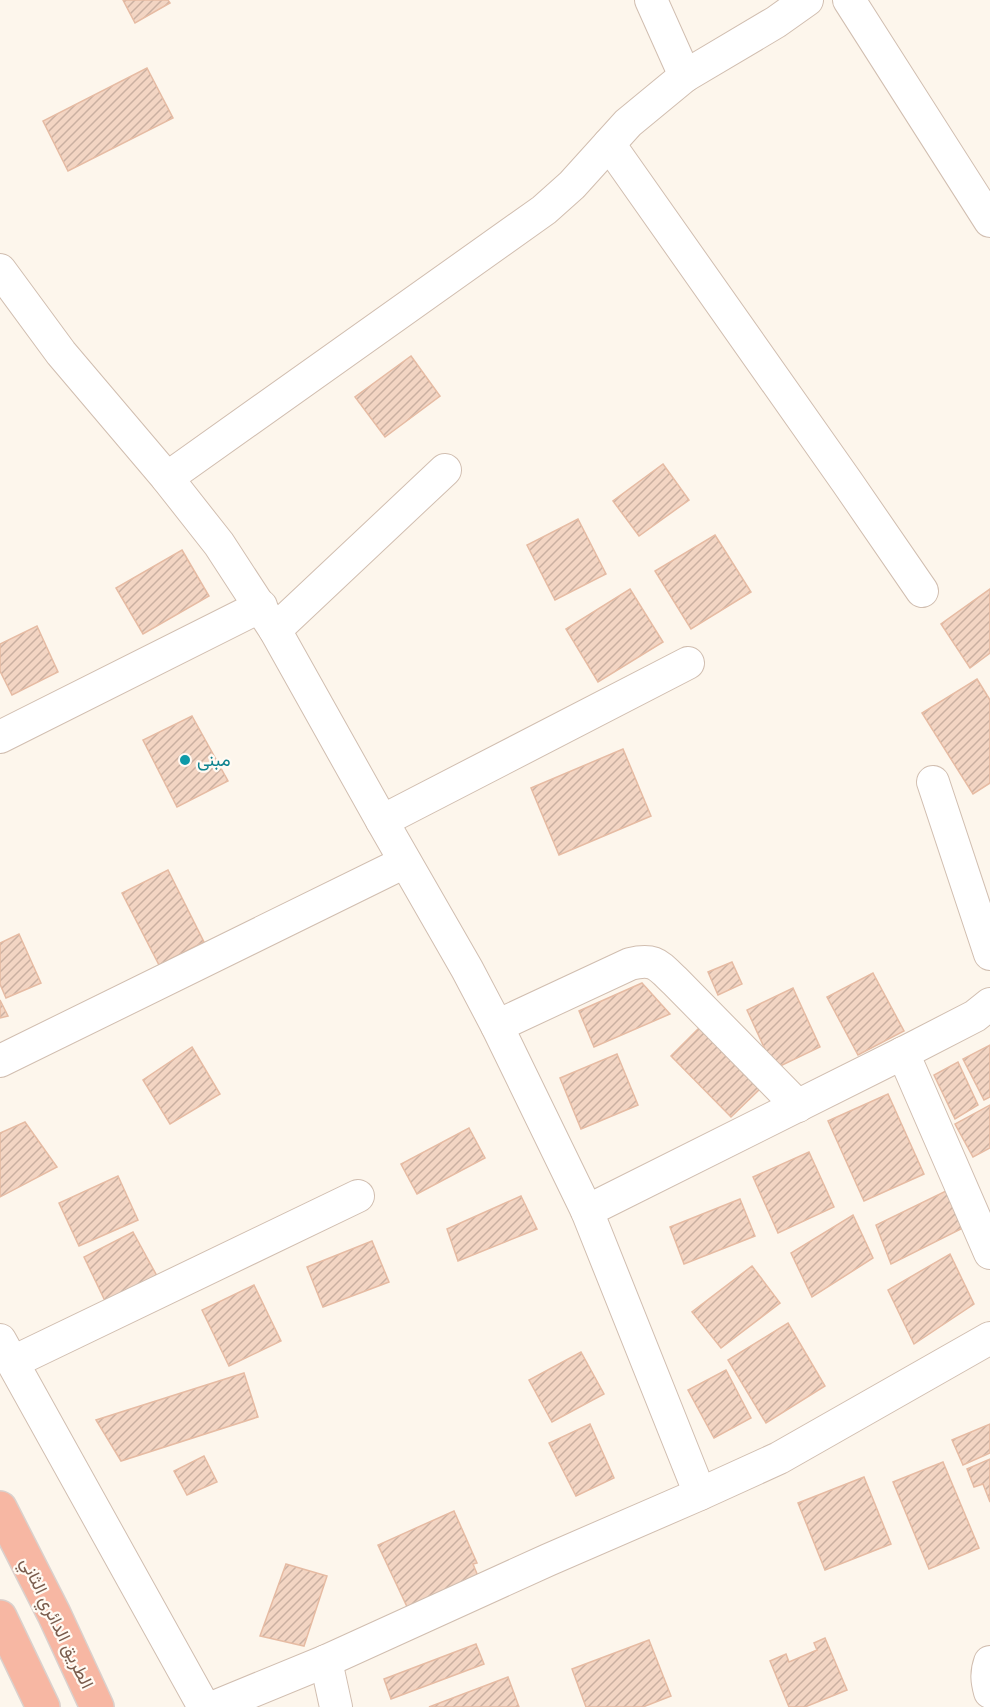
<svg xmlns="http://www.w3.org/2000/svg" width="990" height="1707" font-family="'Space Grotesk',Vazirmatn,sans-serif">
	<defs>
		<pattern id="building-hatch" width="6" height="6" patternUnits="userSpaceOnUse" patternTransform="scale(1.5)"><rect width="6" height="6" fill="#f3d5c3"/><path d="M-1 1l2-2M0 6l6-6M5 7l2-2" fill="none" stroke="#cab0a1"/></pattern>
	</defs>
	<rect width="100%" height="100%" fill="#fdf6ec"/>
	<g fill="url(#building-hatch)" stroke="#e6bba3" stroke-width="1.5">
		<polygon points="123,0 168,0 170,3 135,23"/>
		<polygon points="147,68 173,118 68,171 43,121"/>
		<polygon points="411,356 440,396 385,437 355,397"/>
		<polygon points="663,464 689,500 639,536 613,501"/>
		<polygon points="578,519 606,574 555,600 527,545"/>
		<polygon points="715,535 751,592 691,629 655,571"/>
		<polygon points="182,550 209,596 143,634 116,588"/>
		<polygon points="630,589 663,642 598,682 566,629"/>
		<polygon points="990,589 990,653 970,668 941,624"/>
		<polygon points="37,626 58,672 12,695 0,671 0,644"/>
		<polygon points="977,679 990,700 990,783 973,794 922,713"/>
		<polygon points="192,716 228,781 177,807 143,740"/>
		<polygon points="623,749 651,816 559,855 531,788"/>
		<polygon points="168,870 204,942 159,965 122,893"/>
		<polygon points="19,934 41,983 6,998 0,984 0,943"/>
		<polygon points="732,962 742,984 718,995 708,972"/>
		<polygon points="873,973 904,1031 858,1055 827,997"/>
		<polygon points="642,983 670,1014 594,1047 579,1011"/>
		<polygon points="793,988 820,1047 774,1069 747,1010"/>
		<polygon points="0,1000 8,1016 0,1018"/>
		<polygon points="701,1026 761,1088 731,1117 671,1056"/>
		<polygon points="990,1045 990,1097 984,1100 963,1059"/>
		<polygon points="192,1047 220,1094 170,1124 143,1080"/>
		<polygon points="617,1054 638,1105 581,1129 560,1078"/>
		<polygon points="958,1062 978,1105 955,1119 934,1075"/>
		<polygon points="888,1094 924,1174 864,1201 828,1121"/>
		<polygon points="990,1105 990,1148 973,1157 955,1124"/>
		<polygon points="25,1122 57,1167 0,1197 0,1133"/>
		<polygon points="469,1128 485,1158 417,1194 401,1164"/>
		<polygon points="809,1152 834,1207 778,1233 753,1177"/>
		<polygon points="118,1176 138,1220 79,1246 59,1203"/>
		<polygon points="950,1189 965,1227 891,1264 876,1225"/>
		<polygon points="521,1196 537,1229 458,1261 447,1229"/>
		<polygon points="740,1199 755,1236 684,1264 670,1227"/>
		<polygon points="853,1215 873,1258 812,1297 791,1253"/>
		<polygon points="133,1232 157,1276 106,1303 84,1257"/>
		<polygon points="372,1241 389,1282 323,1307 307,1267"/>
		<polygon points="950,1254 974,1304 914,1344 888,1290"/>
		<polygon points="752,1266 780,1303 721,1348 692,1312"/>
		<polygon points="254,1285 281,1341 229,1366 202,1310"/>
		<polygon points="788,1323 825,1386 766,1423 728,1360"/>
		<polygon points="581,1352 604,1394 552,1422 529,1380"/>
		<polygon points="726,1370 751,1418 714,1438 688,1390"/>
		<polygon points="244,1373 258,1417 121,1461 96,1420"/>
		<polygon points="590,1424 614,1478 576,1496 549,1443"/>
		<polygon points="990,1424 990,1453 963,1465 952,1440"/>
		<polygon points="204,1456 217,1482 187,1495 174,1471"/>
		<polygon points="990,1459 990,1502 983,1484 974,1487 967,1469"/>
		<polygon points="943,1462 979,1548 929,1569 893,1482"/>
		<polygon points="864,1477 891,1544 825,1570 798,1503"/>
		<polygon points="454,1511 477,1563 473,1564 480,1581 410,1613 378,1545"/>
		<polygon points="286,1564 327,1576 304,1646 260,1636"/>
		<polygon points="825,1638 847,1690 805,1707 789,1707 770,1661 786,1654 789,1662 817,1650 814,1643"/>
		<polygon points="649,1640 671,1696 643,1707 586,1707 572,1669"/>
		<polygon points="476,1644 484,1664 391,1699 384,1679"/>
		<polygon points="508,1677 519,1707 429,1707"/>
	</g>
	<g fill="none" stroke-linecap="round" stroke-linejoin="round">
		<defs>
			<g id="street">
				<polyline points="651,0 685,76"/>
				<polyline points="849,0 990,221"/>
				<polyline points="609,144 847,482 922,591"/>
				<polyline points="0,270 61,353 167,478 219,544 275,630 382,821 467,969 497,1026 587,1211 700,1494"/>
				<polyline points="167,478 544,210 572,185 628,123 685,76 776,22 807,0"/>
				<polyline points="275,630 445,470"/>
				<polyline points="0,737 261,606"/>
				<polyline points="933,782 990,954"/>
				<polyline points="382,821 688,663"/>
				<path d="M497,1026L630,964C655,958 658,965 675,981L798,1106"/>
				<polyline points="903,1053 990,1253"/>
				<polyline points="0,1061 405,862"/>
				<polyline points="587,1211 911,1049 975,1016 990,1004"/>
				<polyline points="0,1340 204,1707"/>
				<polyline points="13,1362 358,1196"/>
				<polyline points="326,1661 336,1707"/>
				<path d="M990,1662C986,1673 987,1681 990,1692"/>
				<polyline points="214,1707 326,1661 548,1560 700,1494 779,1458 990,1338"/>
			</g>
			<g id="highway">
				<polyline points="0,1508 54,1614 97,1707"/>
				<polyline points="0,1617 43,1707"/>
			</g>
		</defs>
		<use href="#street" stroke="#d1beb0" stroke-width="34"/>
		<use href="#highway" stroke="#dad1cd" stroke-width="36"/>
		<use href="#street" stroke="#fff" stroke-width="32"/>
		<use href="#highway" stroke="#f7b7a3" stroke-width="33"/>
	</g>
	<circle fill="#0f9aa8" stroke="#fffaf3" stroke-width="2" cx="185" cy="760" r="6"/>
	<g text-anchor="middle" stroke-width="4.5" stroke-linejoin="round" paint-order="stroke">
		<g font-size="18" fill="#0d838f" stroke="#fffaf3" text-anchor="start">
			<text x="197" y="766">مبنى</text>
		</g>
		<g font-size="18" fill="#7a5c4d" stroke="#fffaf3">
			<text transform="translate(57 1623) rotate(64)" y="6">الطريق الدائري الثاني</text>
		</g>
	</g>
</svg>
